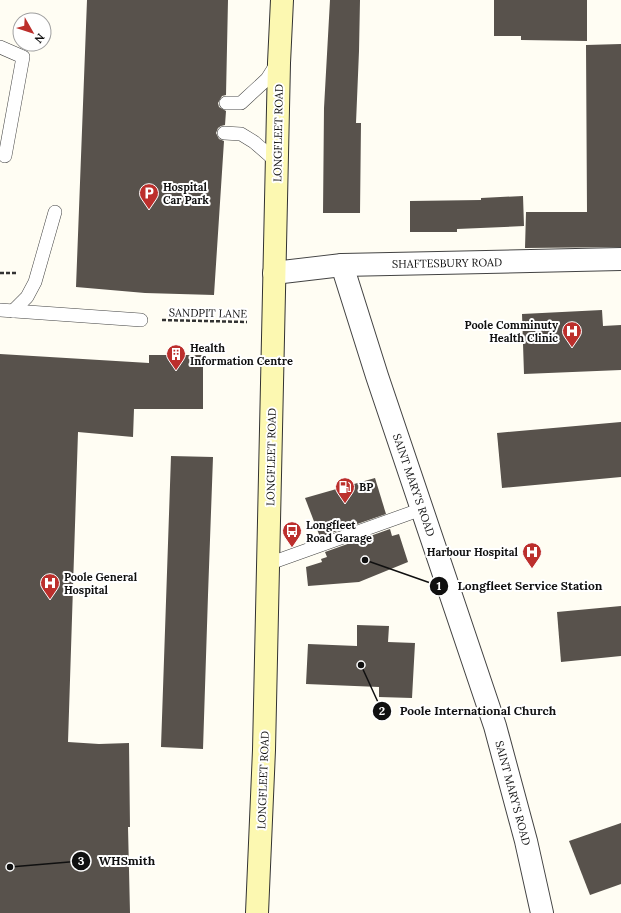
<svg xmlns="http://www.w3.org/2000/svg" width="621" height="913" font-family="Lora,serif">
	<rect width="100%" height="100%" fill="#fffdf3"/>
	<g fill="#58524c">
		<polygon points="87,0 228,0 226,95 222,96 218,103 219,107 226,111 225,125 221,126 218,128 216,133 219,139 224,141 214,295 145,293 76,287"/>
		<polygon points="330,0 360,0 359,51 356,123 361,123 360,213 323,213 324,108"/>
		<polygon points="494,0 587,0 587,41 521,40 521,36 494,36"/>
		<polygon points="621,44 621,247 525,248 526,212 587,212 586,45"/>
		<polygon points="523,196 524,226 457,229 457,232 410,232 410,201 481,200 481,198"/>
		<polygon points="602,310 603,326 621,325 621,370 524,374 522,314"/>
		<polygon points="0,354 149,363 149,355 203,355 203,409 134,409 133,437 78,432 68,742 99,744 129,743 130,827 128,827 130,913 0,913"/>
		<polygon points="621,422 621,477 502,488 497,433"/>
		<polygon points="171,456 213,457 208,595 203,749 161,747"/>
		<polygon points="375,478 386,514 320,537 305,498"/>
		<polygon points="390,529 392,536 399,534 408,562 359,582 308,586 306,567 322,562 321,559 327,557 325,552"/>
		<polygon points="621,606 621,656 561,662 557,612"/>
		<polygon points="357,625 389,626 388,642 415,643 412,698 379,697 379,687 306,684 308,644 357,646"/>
		<polygon points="621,823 621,884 590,895 569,841"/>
	</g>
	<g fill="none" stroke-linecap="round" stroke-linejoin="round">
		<defs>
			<g id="service">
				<polyline points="0,47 23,57 5,156"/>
				<polyline points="226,103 241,103 267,79 274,68 279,63"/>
				<polyline points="224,133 241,134 254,142 277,162"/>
				<polyline points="0,310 141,320"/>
				<polyline points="13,311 27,297 35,282 55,212"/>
				<polyline points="268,564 422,509"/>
			</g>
			<g id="minor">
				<polyline points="342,265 377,376 495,726 526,841 542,913"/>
				<polyline points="274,273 342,265 621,259"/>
			</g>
			<polyline id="secondary" points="257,913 264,750 279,63 282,0"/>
		</defs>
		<use href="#service" stroke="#434343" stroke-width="14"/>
		<use href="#minor" stroke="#434343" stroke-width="24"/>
		<use href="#secondary" stroke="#323232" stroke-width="24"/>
		<g stroke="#323232" stroke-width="2.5" stroke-dasharray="4 2" stroke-linecap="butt">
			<polyline points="0,273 16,273"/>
			<polyline points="162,320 247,322"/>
		</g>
		<use href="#service" stroke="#fff" stroke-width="13"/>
		<use href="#minor" stroke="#fff" stroke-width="22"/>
		<use href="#secondary" stroke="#fcf8b1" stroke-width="22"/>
	</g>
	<defs>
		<symbol id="parking-pin" viewBox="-11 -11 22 30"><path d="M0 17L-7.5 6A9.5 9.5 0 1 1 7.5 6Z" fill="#bc2f2c" stroke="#fff"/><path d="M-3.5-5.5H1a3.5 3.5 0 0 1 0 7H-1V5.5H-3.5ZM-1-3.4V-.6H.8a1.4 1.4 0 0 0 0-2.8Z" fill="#fff"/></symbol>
		<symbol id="hospital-pin" viewBox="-11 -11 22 30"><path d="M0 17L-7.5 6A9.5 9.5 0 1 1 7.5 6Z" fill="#bc2f2c" stroke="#fff"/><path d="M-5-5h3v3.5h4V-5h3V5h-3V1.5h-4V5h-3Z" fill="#fff"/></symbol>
		<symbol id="building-pin" viewBox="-11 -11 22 30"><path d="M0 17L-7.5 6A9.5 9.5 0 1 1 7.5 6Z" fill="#bc2f2c" stroke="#fff"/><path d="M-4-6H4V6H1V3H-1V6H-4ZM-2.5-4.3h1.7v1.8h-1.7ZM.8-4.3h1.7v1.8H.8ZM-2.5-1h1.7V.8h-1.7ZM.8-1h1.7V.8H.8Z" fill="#fff"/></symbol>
		<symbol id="fuel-pin" viewBox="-11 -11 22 30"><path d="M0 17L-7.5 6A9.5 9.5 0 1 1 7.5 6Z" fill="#bc2f2c" stroke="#fff"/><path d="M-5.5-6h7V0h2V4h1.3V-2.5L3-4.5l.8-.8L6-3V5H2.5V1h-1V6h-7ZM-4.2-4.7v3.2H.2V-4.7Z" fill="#fff"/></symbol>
		<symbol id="bus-pin" viewBox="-11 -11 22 30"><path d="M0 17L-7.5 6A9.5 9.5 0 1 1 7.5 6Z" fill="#bc2f2c" stroke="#fff"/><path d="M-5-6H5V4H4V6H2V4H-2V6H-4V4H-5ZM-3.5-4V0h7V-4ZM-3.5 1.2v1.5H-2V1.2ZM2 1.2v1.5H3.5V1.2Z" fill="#fff"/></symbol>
	</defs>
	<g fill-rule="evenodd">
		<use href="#parking-pin" x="138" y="182" width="22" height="30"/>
		<use href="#hospital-pin" x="561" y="320" width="22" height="30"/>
		<use href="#building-pin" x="165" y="343" width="22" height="30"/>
		<use href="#fuel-pin" x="334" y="476" width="22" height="30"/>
		<use href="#bus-pin" x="281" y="520" width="22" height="30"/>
		<use href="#hospital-pin" x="521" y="541" width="22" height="30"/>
		<use href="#hospital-pin" x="39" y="572" width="22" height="30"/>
	</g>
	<g text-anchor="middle" stroke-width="4" stroke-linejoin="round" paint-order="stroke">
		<g font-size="11" fill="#101010" stroke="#fff">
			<text transform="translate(278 133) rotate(-89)" y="4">LONGFLEET ROAD</text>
			<text transform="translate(447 263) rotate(-1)" y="4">SHAFTESBURY ROAD</text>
			<text transform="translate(208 313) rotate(1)" y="4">SANDPIT LANE</text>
			<text transform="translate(271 457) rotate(-89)" y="4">LONGFLEET ROAD</text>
			<text transform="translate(414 485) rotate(71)" y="4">SAINT MARY'S ROAD</text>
			<text transform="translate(263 780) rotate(-88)" y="4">LONGFLEET ROAD</text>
			<text transform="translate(513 793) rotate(75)" y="4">SAINT MARY'S ROAD</text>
		</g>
		<g font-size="11" font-weight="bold" fill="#101010" stroke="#fff" text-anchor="start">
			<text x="163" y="191">Hospital<tspan x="163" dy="13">Car Park</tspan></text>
			<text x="558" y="329" text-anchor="end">Poole Comminuty<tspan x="558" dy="13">Health Clinic</tspan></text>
			<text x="190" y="352">Health<tspan x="190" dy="13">Information Centre</tspan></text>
			<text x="359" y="491">BP</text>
			<text x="306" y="529">Longfleet<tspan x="306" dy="13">Road Garage</tspan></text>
			<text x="518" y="556" text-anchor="end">Harbour Hospital</text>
			<text x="64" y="581">Poole General<tspan x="64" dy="13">Hospital</tspan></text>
		</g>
	</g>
	<path fill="none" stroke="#101010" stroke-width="1.5" d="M365 560L439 586M361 665L382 711M10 867L81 861"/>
	<g fill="#101010" stroke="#fff" stroke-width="1.5">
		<circle cx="365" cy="560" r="4"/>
		<circle cx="361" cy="665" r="4"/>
		<circle cx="10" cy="867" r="4"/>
		<circle cx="439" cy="586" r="10"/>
		<circle cx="382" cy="711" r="10"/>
		<circle cx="81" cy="861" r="10"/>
	</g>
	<g font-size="12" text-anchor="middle" font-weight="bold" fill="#fff">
		<text x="439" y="590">1</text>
		<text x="382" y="715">2</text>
		<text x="81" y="865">3</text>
	</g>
	<g font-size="12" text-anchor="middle" font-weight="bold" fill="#101010" stroke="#fff" stroke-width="4" stroke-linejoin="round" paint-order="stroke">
		<text x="530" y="590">Longfleet Service Station</text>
		<text x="478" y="715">Poole International Church</text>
		<text x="127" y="865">WHSmith</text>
	</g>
	<g transform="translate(32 32) rotate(129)"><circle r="19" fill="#ffffff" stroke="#9f9f9f"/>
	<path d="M0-3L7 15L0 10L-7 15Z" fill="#bc2f2c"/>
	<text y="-6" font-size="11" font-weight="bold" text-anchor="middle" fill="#101010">N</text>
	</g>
</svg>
